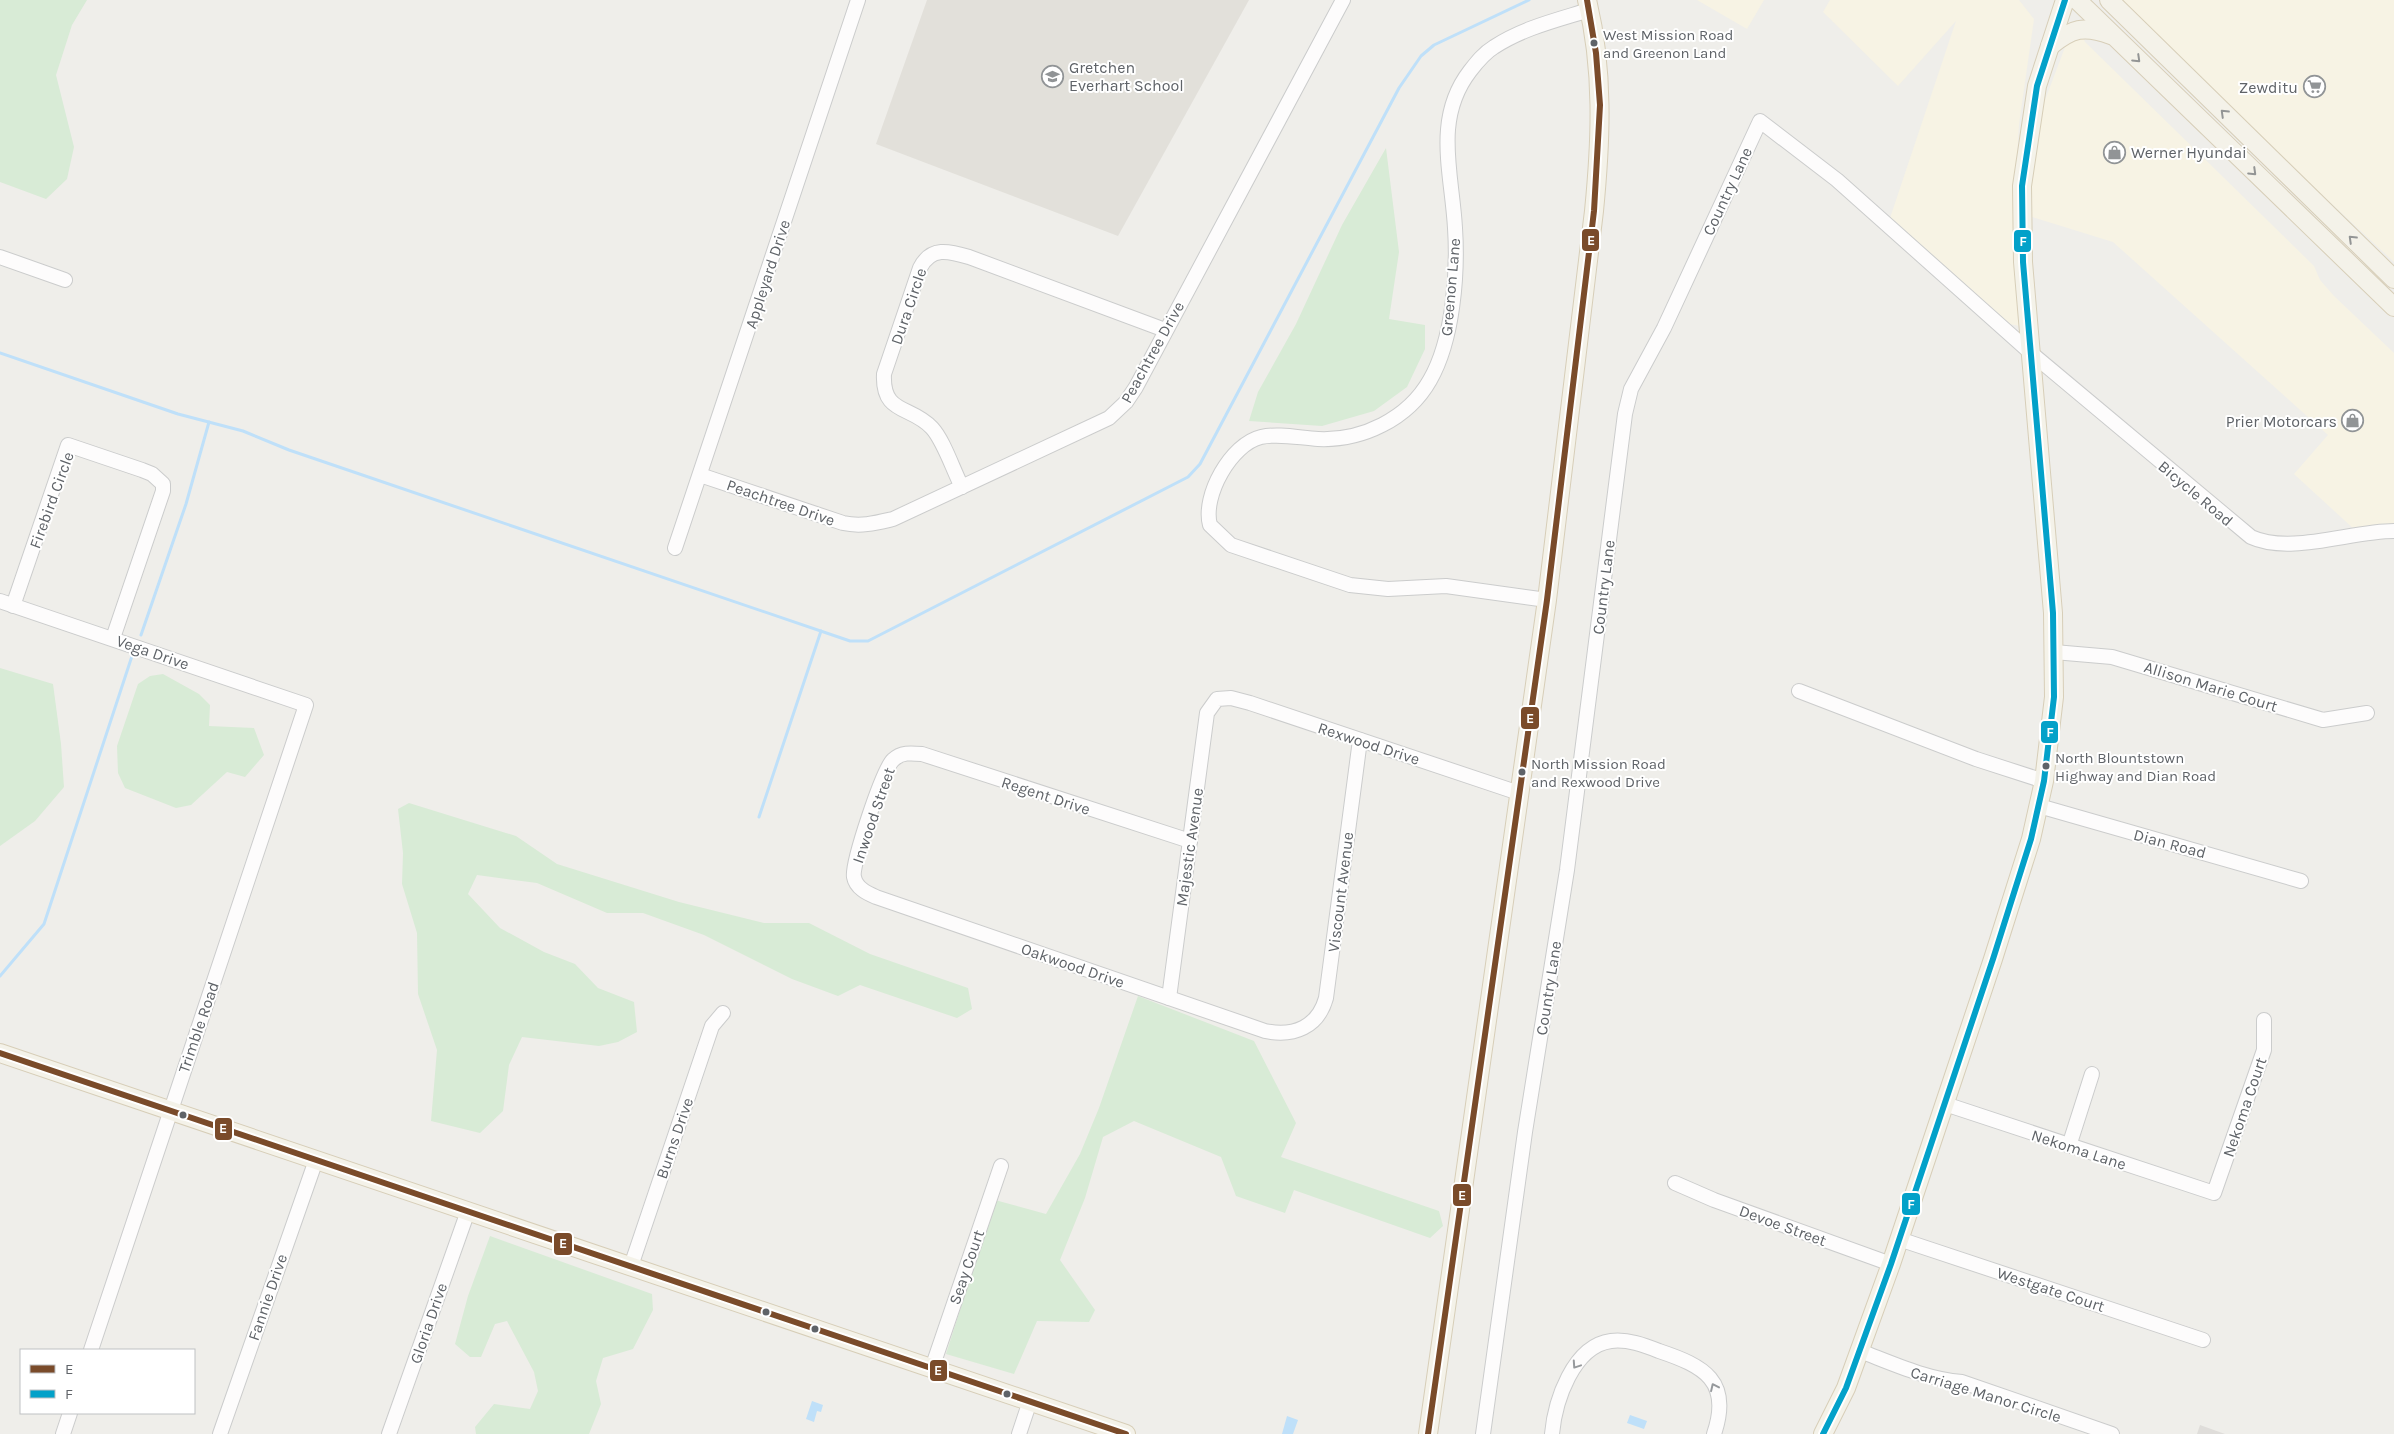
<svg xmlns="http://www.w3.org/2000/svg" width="2394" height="1434" font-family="Karla,sans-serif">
	<rect width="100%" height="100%" fill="#efeeea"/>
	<g fill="#f7f3e4">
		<polygon points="1697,0 1764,0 1747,29"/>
		<polygon points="1830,0 2019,0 2034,19 2019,124 2015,191 2020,326 2004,323 1890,218 1956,21 1898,86 1823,12"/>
		<polygon points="2121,0 2394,0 2394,262 2196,77"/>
		<polygon points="2082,35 2085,42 2314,266 2320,280 2334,296 2394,353 2394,525 2355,530 2294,474 2328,435 2113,242 2029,216 2030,176 2042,108 2067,42"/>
	</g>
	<polygon fill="#dfddda" points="2200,1425 2225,1434 2197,1434"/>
	<polygon fill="#e2e0da" points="927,0 1249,0 1118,236 876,144"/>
	<g fill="#d8ebd6">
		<polygon points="0,0 87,0 72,25 56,75 74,147 67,179 46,199 0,182"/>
		<polygon points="1386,148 1399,252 1389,319 1425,325 1425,349 1407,387 1374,411 1322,426 1249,421 1258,392 1296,324 1342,225"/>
		<polygon points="0,668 53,684 61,744 64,787 35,821 0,846"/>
		<polygon points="163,674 199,694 210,705 209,726 254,728 264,755 245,777 227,772 191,805 176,808 125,788 118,773 117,746 138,684 150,676"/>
		<polygon points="409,803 516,836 557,864 679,902 764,923 809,923 870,954 968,988 972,1009 957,1018 860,985 838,996 792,979 704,935 643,913 607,913 537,883 477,875 468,894 500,928 544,952 575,964 598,988 634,1002 637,1032 618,1042 599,1046 522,1037 509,1065 503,1111 480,1133 431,1121 437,1050 418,994 417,933 402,884 403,853 398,809"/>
		<polygon points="1138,996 1254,1041 1296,1123 1281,1157 1439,1211 1443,1226 1430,1238 1294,1190 1285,1213 1236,1196 1221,1157 1134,1121 1103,1137 1085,1198 1060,1260 1095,1310 1089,1322 1037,1321 1014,1374 946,1354 995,1200 1046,1214 1080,1154 1099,1108"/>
		<polygon points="490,1236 652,1294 653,1310 633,1349 603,1358 596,1381 601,1404 589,1434 476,1434 475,1427 494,1404 530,1409 538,1391 534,1372 507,1321 495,1324 481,1357 470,1357 455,1344 468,1296"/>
	</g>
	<g fill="#bfe0f9">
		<polygon points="812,1401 823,1405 821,1412 817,1411 814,1422 806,1419"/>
		<polygon points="1630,1415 1647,1421 1644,1429 1627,1423"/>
		<polygon points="1287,1416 1298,1420 1293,1434 1282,1434"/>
	</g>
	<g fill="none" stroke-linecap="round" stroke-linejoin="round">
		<g stroke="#bfe0f9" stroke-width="3">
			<polyline points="0,353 178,414 243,431 289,450 850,641 868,641 1188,477 1200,464 1399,88 1421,56 1434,45 1529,0"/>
			<polyline points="141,635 186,504 209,422"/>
			<polyline points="759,817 821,631"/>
			<polyline points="0,976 44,924 132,656"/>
		</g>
		<defs>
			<g id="minor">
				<polyline points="0,257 65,280"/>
				<path d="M700,475L843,523C861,527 876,523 893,519L1109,418L1126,402L1136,387L1343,0"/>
				<path d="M962,487C953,470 944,441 932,428C911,405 882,415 884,374L920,268C931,246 949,251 969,257L1165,330"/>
				<polyline points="675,548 858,0"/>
				<path d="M1547,600L1446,586L1388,589L1350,585L1231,545L1210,525C1202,496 1231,444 1261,437C1279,433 1300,438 1318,439C1362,441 1408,419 1430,380C1453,340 1458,274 1455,228C1452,173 1433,119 1470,71C1477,62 1484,53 1494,47C1523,28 1557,20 1589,10"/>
				<polyline points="0,601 306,705 91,1350"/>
				<polyline points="13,606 68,445 142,470 152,474 163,484 163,491 113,638"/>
				<polyline points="2054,652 2112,657 2323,720 2367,713"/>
				<polyline points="1799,691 1976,759 2044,781"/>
				<polyline points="2039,806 2301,881"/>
				<path d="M1190,841L922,754C911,753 901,752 893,760C883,769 851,865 854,877C856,888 867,893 876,897L1265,1031C1294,1037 1318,1027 1326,998L1360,740"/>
				<polyline points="1169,998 1207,713 1217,699 1231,698 1250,703 1519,793"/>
				<polyline points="1945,1104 2214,1193 2264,1050 2264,1020"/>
				<polyline points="2069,1146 2092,1074"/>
				<polyline points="1675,1183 1714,1200 1891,1264"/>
				<polyline points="1899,1239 2203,1340"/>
				<polyline points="631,1266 712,1026 723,1013"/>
				<path d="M1860,1351C1894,1364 1926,1379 1962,1382L2112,1434"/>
				<polyline points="932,1368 1001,1166"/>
				<polyline points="63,1434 70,1413"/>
				<polyline points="220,1434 316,1160"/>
				<polyline points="389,1434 468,1211"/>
				<polyline points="1019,1434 1030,1401"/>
				<path d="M1483,1434L1525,1132L1567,870L1625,414L1631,389L1664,328L1760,121L1837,180L2031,353L2251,537C2290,555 2351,531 2394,531"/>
				<path d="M1552,1434C1555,1401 1573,1346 1611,1341C1628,1339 1644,1345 1659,1351C1704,1366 1732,1381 1714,1434"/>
			</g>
			<g id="major">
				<polyline points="2077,0 2394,307"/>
				<polyline points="2109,0 2394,279"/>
				<path d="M2050,46C2072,28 2084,25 2111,35"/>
				<polyline points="0,1053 1126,1434"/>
				<path d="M1428,1434L1547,600L1594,211C1601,140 1604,70 1587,0"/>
				<polyline points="1823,1434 1846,1388 1891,1264 1993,959 2031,839 2044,781 2054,697 2053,613 2023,262 2022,186 2037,86 2065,0"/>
			</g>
		</defs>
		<use href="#minor" stroke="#cbcccc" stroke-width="16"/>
		<use href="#major" stroke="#d7ceb8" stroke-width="20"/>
		<use href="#minor" stroke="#fdfcfc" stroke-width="14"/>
		<use href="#major" stroke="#f4f2e9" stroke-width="18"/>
		<defs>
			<g id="bus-1">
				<polyline points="0,1053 1126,1434"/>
				<polyline points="1428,1434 1547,600 1594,211 1600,105 1596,53 1587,0"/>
			</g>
			<polyline id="bus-2" points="1823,1434 1846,1388 1891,1264 1993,959 2031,839 2044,781 2054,697 2053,613 2023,262 2022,186 2037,86 2065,0"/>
		</defs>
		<use href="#bus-1" stroke="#fff" stroke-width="10"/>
		<use href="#bus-2" stroke="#fff" stroke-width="10"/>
		<use href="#bus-1" stroke="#7a4b2a" stroke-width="6"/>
		<use href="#bus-2" stroke="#03a1c9" stroke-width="6"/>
	</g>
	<defs><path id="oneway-chevron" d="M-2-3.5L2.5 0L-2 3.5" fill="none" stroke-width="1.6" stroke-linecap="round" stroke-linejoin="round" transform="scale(1.25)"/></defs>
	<g stroke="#939595">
		<use href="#oneway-chevron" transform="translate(2137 59) rotate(44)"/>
		<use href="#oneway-chevron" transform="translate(2224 113) rotate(-136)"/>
		<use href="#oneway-chevron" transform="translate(2253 172) rotate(44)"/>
		<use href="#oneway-chevron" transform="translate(2352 239) rotate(-136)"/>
	</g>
	<g stroke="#96999c">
		<use href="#oneway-chevron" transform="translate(1576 1365) rotate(124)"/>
		<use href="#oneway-chevron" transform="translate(1714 1387) rotate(-115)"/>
	</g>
	<defs>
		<symbol id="school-ring" viewBox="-11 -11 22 22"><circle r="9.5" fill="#fff" stroke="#919496" stroke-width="1.5"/><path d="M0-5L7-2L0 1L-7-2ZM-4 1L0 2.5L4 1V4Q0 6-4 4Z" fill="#919496"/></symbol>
		<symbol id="supermarket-ring" viewBox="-11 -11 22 22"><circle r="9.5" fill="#fff" stroke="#919496" stroke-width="1.5"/><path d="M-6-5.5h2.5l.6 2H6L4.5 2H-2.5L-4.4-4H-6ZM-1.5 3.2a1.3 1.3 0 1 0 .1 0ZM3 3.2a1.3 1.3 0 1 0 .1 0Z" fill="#919496"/></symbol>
		<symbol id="shop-ring" viewBox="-11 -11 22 22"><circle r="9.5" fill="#fff" stroke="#919496" stroke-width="1.5"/><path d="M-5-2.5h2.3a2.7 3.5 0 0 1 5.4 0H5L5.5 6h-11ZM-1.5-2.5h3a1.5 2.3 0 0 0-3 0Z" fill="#919496"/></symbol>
	</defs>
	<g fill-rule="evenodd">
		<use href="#school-ring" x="1040" y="64" width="25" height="25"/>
		<use href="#supermarket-ring" x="2302" y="74" width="25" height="25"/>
		<use href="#shop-ring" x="2102" y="140" width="25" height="25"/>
		<use href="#shop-ring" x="2340" y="408" width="25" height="25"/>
	</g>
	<g fill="#5f6368" stroke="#fff" stroke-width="2">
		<circle cx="1594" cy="43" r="4.5"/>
		<circle cx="2046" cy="766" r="4.5"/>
		<circle cx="1522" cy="772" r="4.5"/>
		<circle cx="183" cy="1115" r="4.5"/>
		<circle cx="766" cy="1312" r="4.5"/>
		<circle cx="815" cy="1329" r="4.5"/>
		<circle cx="1007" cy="1394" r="4.5"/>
	</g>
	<g text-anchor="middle" stroke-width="4" stroke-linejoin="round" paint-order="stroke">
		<g font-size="15" fill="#5f6368" stroke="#fff" text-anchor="start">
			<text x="1603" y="40">West Mission Road<tspan x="1603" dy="18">and Greenon Land</tspan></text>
			<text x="2055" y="763">North Blountstown<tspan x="2055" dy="18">Highway and Dian Road</tspan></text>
			<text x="1531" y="769">North Mission Road<tspan x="1531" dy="18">and Rexwood Drive</tspan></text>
		</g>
		<g font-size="16" fill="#5f6368" stroke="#fff" text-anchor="start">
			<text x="1069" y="73">Gretchen<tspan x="1069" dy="18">Everhart School</tspan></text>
			<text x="2298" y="93" text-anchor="end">Zewditu</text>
			<text x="2131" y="158">Werner Hyundai</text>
			<text x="2337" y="427" text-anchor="end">Prier Motorcars</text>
		</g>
		<g font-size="16" fill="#5f6368" stroke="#fff">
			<text transform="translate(1727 191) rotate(-65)" y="6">Country Lane</text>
			<text transform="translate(767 274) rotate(-72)" y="6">Appleyard Drive</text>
			<text transform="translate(1450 287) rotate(-85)" y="6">Greenon Lane</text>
			<text transform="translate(908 306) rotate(-71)" y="6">Dura Circle</text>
			<text transform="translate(1152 352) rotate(-61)" y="6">Peachtree Drive</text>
			<text transform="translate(2196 493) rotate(40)" y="6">Bicycle Road</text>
			<text transform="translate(51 500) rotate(-70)" y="6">Firebird Circle</text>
			<text transform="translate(781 502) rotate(19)" y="6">Peachtree Drive</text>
			<text transform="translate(1603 587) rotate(-83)" y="6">Country Lane</text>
			<text transform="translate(153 652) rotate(19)" y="6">Vega Drive</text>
			<text transform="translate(2211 686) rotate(17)" y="6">Allison Marie Court</text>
			<text transform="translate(1369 743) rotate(18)" y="6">Rexwood Drive</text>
			<text transform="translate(1046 795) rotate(18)" y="6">Regent Drive</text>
			<text transform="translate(873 815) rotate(-71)" y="6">Inwood Street</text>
			<text transform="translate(2170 843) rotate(15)" y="6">Dian Road</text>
			<text transform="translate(1189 847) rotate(-82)" y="6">Majestic Avenue</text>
			<text transform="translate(1340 892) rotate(-83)" y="6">Viscount Avenue</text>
			<text transform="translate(1073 965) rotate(19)" y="6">Oakwood Drive</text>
			<text transform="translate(1548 988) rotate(-81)" y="6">Country Lane</text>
			<text transform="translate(198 1027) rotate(-71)" y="6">Trimble Road</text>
			<text transform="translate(2244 1107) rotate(-71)" y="6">Nekoma Court</text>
			<text transform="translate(674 1138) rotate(-71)" y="6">Burns Drive</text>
			<text transform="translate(2079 1149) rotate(18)" y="6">Nekoma Lane</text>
			<text transform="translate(1783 1225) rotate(20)" y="6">Devoe Street</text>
			<text transform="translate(966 1267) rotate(-71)" y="6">Seay Court</text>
			<text transform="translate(2051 1289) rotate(18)" y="6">Westgate Court</text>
			<text transform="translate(267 1297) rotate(-71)" y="6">Fannie Drive</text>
			<text transform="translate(428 1323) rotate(-71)" y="6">Gloria Drive</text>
			<text transform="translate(1986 1394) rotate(17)" y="6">Carriage Manor Circle</text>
		</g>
	</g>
	<g stroke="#fff" stroke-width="2">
		<rect x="1581" y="228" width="19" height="24" rx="5" fill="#7a4b2a"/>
		<rect x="2013" y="229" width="19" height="24" rx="5" fill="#03a1c9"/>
		<rect x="1520" y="706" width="20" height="24" rx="5" fill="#7a4b2a"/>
		<rect x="2040" y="720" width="19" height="24" rx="5" fill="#03a1c9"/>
		<rect x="214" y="1117" width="19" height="24" rx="5" fill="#7a4b2a"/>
		<rect x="1452" y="1183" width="20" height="24" rx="5" fill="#7a4b2a"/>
		<rect x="1901" y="1192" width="20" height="24" rx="5" fill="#03a1c9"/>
		<rect x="553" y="1232" width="20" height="24" rx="5" fill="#7a4b2a"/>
		<rect x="929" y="1359" width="19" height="23" rx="5" fill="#7a4b2a"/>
	</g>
	<g font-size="14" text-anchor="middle" font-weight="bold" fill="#fff">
		<text x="1591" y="245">E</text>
		<text x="2023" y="246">F</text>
		<text x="1530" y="723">E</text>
		<text x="2050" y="737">F</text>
		<text x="223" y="1133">E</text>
		<text x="1462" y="1200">E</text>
		<text x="1911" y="1209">F</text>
		<text x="563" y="1248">E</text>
		<text x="938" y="1375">E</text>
	</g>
	<rect x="20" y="1349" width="175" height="65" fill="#ffffff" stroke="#bfc1c3"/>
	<rect x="30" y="1365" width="25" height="8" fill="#7a4b2a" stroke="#bfc1c3"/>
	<text x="65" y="1374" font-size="15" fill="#5f6368">E</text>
	<rect x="30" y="1390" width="25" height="8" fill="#03a1c9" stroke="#bfc1c3"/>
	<text x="65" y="1399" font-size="15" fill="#5f6368">F</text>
</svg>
